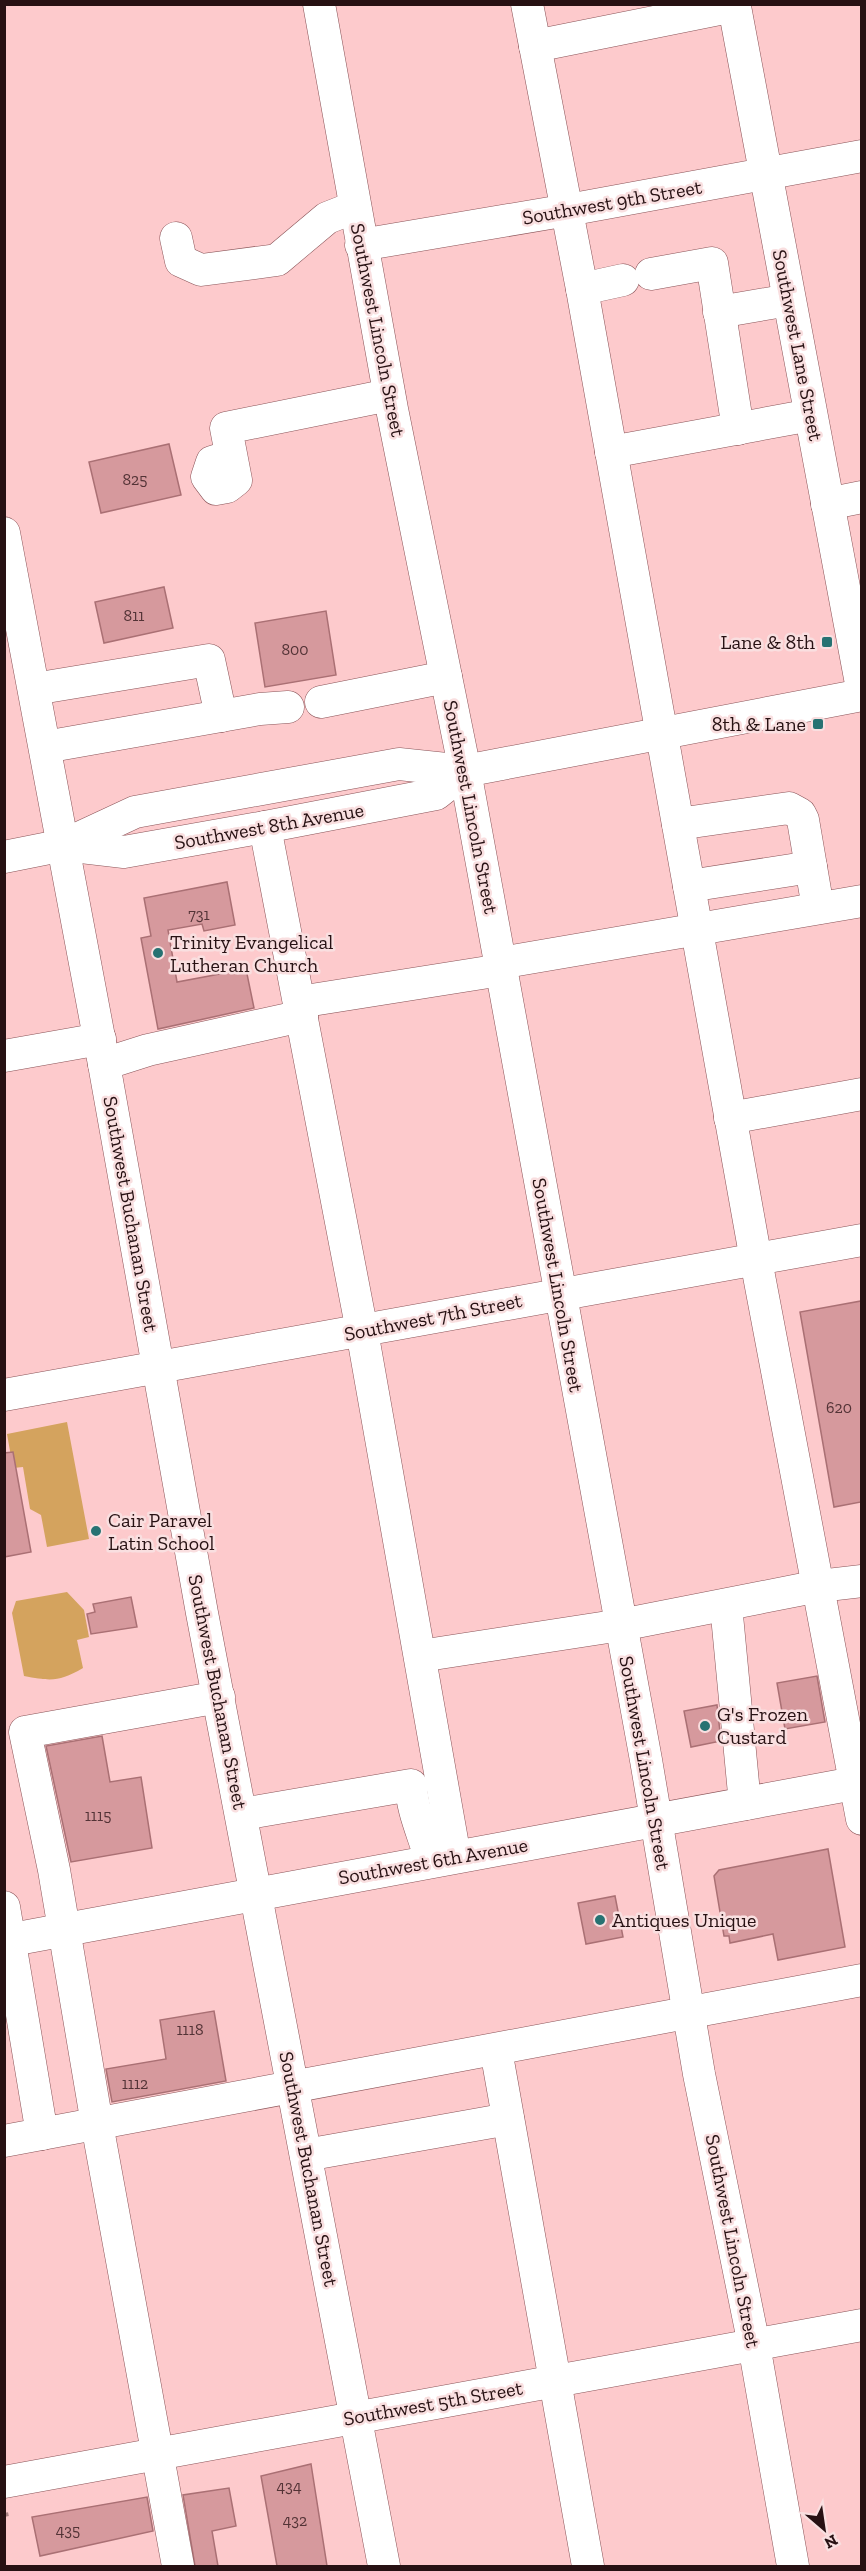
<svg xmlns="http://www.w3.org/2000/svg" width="866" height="2571" font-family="'Zilla Slab',serif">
	<rect width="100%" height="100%" fill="#fdcacc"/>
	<g fill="#d4a35e">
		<polygon points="67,1422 89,1539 47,1547 41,1515 30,1509 23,1467 13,1468 7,1434"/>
		<path d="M67,1592L84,1610L89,1637L77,1640L83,1668C59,1682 51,1681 24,1676L12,1613L16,1601Z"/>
	</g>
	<g fill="#d6999d" stroke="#aa7074" stroke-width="1.5">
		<polygon points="169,444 181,495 101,513 89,462"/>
		<polygon points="164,587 173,628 104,643 95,602"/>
		<polygon points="326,611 336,675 265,687 255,623"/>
		<polygon points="227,882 235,925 204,931 202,924 168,930 177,982 246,969 254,1008 158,1029 141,938 151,936 144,898"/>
		<polygon points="861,1301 861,1502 834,1507 800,1312"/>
		<polygon points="13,1452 31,1552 4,1557 4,1453"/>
		<polygon points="131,1597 137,1627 91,1634 87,1614 95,1612 93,1604"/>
		<polygon points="817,1676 825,1722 785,1729 777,1683"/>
		<polygon points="717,1705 721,1741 691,1747 684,1711"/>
		<polygon points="102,1736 110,1782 141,1777 152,1848 71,1862 46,1746"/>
		<polygon points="828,1849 845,1947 778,1960 773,1934 730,1943 729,1936 724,1936 714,1876 719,1870"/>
		<polygon points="615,1896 623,1937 586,1944 578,1903"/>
		<polygon points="214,2011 226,2081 112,2102 106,2069 166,2059 160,2020"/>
		<polygon points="311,2464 327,2566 277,2566 261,2476"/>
		<polygon points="229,2488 236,2526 212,2531 218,2566 195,2566 183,2495"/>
		<polygon points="147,2497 153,2531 40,2556 32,2517"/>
	</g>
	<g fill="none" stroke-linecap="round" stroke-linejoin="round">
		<defs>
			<g id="minor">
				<polyline points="319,4 392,409 465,771 646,1760 699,2074 754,2345 793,2566"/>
				<polyline points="527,4 582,289 756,1260 862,1819"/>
				<polyline points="535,46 734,6"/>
				<polyline points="176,238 181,261 201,270 277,260 327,218 355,207"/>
				<polyline points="361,245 568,210 862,156"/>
				<polyline points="651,274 712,263 738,429"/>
				<polyline points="582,289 623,280"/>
				<polyline points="719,312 789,300"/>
				<polyline points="611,452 811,415"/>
				<polyline points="231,456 212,462 207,477 216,489 227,487 236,480 226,428 389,395"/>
				<polyline points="827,504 862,497"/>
				<polyline points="4,533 104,1064 202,1613 384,2566"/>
				<polyline points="34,689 209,660 221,716"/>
				<polyline points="321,702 446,677"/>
				<polyline points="45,747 260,709 288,707"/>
				<polyline points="678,824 789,808 800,814 803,820 818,908"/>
				<polyline points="265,827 362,1331 455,1857"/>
				<polyline points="64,845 124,852 265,827 436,794 465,771"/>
				<polyline points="4,857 64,845 135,812 399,764 465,771 862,695"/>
				<polyline points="689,886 811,867"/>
				<polyline points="500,963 862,901"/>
				<polyline points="299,1002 501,970"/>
				<polyline points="4,1056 100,1039"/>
				<polyline points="104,1064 148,1050 302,1016"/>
				<polyline points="730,1118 862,1094"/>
				<polyline points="4,1395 862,1240"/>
				<polyline points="726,1605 745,1804"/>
				<polyline points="420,1656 621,1625 819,1586 862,1581"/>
				<path d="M242,1814L411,1785C412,1811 424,1835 431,1861"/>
				<polyline points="4,1907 42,2134"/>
				<polyline points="496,2050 588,2566"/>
				<polyline points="4,2141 862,1980"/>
				<polyline points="306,2155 508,2119"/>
				<polyline points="4,2482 862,2325"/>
				<polyline points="178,2566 97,2124 54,1870 25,1732 219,1697"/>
			</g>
			<g id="major">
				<polyline points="734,4 862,686"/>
				<polyline points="4,1941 862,1782"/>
			</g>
		</defs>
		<use href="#minor" stroke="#8a5458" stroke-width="33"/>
		<use href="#major" stroke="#8a5458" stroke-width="34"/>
		<polyline stroke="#ac8486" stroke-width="4" stroke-dasharray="4.5 4.5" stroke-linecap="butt" points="4,2515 9,2514"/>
		<use href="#minor" stroke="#fff" stroke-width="32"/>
		<use href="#major" stroke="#fff" stroke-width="33"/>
	</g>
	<g fill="#277272" stroke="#f9dfe0" stroke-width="2">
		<rect x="821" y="636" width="12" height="12" rx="3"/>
		<rect x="812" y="718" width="12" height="12" rx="3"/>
		<circle cx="158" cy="953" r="6"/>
		<circle cx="96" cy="1531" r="6"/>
		<circle cx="705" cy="1726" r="6"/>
		<circle cx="600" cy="1920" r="6"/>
	</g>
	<g text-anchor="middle" stroke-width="5" stroke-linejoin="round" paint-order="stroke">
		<g font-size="16" fill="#533336">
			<text x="135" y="485">825</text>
			<text x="134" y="621">811</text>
			<text x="295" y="655">800</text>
			<text x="199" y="920">731</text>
			<text x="839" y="1413">620</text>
			<text x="98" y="1821">1115</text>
			<text x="190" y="2035">1118</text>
			<text x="135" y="2089">1112</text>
			<text x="289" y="2492">434</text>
			<text x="295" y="2526">432</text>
			<text x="68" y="2536">435</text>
		</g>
		<g font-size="20" fill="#271113" stroke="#f9dfe0">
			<text transform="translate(612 202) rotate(-10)" y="7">Southwest 9th Street</text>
			<text transform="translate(378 330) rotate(79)" y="7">Southwest Lincoln Street</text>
			<text transform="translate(798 345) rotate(79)" y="7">Southwest Lane Street</text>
			<text transform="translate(471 807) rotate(79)" y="7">Southwest Lincoln Street</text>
			<text transform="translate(269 826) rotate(-10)" y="7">Southwest 8th Avenue</text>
			<text transform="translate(131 1214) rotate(80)" y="7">Southwest Buchanan Street</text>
			<text transform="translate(558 1285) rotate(80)" y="7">Southwest Lincoln Street</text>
			<text transform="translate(433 1317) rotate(-11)" y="7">Southwest 7th Street</text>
			<text transform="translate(218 1692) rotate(79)" y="7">Southwest Buchanan Street</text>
			<text transform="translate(645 1763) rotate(80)" y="7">Southwest Lincoln Street</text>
			<text transform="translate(433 1861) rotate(-10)" y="7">Southwest 6th Avenue</text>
			<text transform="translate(309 2169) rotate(79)" y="7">Southwest Buchanan Street</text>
			<text transform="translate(733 2241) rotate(79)" y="7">Southwest Lincoln Street</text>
			<text transform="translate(433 2403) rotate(-10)" y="7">Southwest 5th Street</text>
		</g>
		<g font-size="20" fill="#271113" stroke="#f9dfe0" text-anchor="start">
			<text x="815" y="649" text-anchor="end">Lane &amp; 8th</text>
			<text x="806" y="731" text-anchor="end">8th &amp; Lane</text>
			<text x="170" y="949">Trinity Evangelical<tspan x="170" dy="23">Lutheran Church</tspan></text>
			<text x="108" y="1527">Cair Paravel<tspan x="108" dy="23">Latin School</tspan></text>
			<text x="717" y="1721">G's Frozen<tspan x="717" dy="23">Custard</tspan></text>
			<text x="612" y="1927">Antiques Unique</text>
		</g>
	</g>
	<rect width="866" height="2571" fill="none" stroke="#271113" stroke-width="12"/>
	<g transform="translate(824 2529) rotate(151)" stroke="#f9dfe0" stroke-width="4.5" paint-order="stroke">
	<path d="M0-4.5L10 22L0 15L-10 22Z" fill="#271113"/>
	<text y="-9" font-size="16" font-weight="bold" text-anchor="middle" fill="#271113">N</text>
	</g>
</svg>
